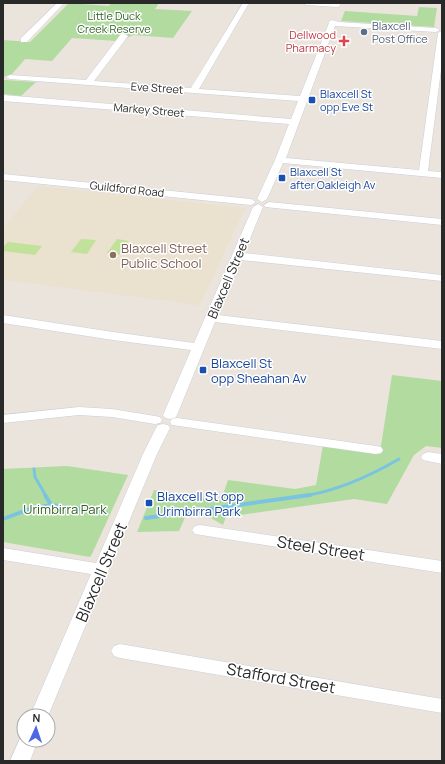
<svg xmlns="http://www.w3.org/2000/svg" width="445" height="764" font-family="Manrope,sans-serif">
	<rect width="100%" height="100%" fill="#eae4dd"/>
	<polygon fill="#eae1ce" points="38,186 245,208 200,305 3,280 3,229"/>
	<g fill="#b2db9f">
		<polygon points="69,3 109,6 111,3 159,3 155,9 192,11 173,38 134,35 117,41 72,38 52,61 25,59 12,74 3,77 3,40 30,42"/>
		<polygon points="419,7 437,8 434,27 341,21 345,11 417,16"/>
		<polygon points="3,80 5,80 36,82 21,96 3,94"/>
		<polygon points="392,375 442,381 442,448 426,446 414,455 387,504 354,499 226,517 223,525 207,516 187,513 179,531 137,532 154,490 221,500 228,480 295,489 316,485 323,445 380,452"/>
		<polygon points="67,466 128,475 92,554 90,557 3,542 3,469"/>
	</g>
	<g fill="#c2e19b">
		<polygon points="81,239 96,240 87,254 71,252"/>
		<polygon points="117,239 128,241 119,255 107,253"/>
		<polygon points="8,242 42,246 35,255 3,251 3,247"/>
	</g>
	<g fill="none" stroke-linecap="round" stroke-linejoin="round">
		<g stroke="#7ac4e1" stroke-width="3">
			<polyline points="34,469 35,477 46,496"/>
			<path d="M303,496C337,491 370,476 399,459"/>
		</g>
		<g stroke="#7ac4e1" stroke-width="4">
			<polyline points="45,495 51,505"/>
			<polyline points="146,518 310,495"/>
			<polyline points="3,519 27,510 51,505 106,513"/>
		</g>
		<defs>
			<g id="minor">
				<polygon points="57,3 64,3 27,42 21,42 21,38"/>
				<polygon points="243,3 249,3 199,89 300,96 329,23 328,22 332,20 339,22 436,28 440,30 436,32 335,26 286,158 419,170 438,33 442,31 442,62 428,171 442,172 442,178 283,163 267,199 262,202 257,199 275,160 289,124 3,101 3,95 291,119 298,101 10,79 6,77 10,75 86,80 121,34 124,34 128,36 94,81 191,88"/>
				<polygon points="303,3 338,3 341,5 338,7 306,5"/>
				<polygon points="3,174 251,199 256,202 251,205 3,180"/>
				<polygon points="269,202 442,219 442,225 265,207 264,205"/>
				<polygon points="258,204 263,207 244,253 442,275 442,281 241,260 218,315 442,341 442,349 215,322 177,415 175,418 170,419 165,418 163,415 191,350 113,340 3,323 3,315 113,332 194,343 253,207"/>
				<polygon points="79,407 112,409 155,416 160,417 162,420 160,423 155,424 112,417 79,415 3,423 3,415"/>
				<polygon points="177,418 376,446 381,447 383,450 381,453 376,454 172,425 170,422 172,419"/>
				<polygon points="163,424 168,425 170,428 157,454 48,716 30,716 91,574 3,560 3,548 96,563 143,454 156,428 158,425"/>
				<polygon points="428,452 442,454 442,464 423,460 421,457 423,454"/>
				<polygon points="200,525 442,561 442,573 195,534 192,530 195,526"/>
				<polygon points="120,644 442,699 442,713 120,658 114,656 111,651 114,646"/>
				<polygon points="22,734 24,734 24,740 38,740 30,761 10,761"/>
			</g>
		</defs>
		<use href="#minor" stroke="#cbced9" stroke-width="1"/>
		<use href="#minor" fill="#fff" fill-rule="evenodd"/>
	</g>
	<circle fill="#5c6f8a" stroke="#fff" stroke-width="1.5" cx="364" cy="32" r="4"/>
	<path fill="#e0444e" stroke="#fff" stroke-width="1.5" d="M342 35h4v4h4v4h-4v4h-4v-4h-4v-4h4z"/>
	<g fill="#1a4fb4" stroke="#fff" stroke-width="1.5">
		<rect x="308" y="96" width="8" height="8" rx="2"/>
		<rect x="278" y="174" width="8" height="8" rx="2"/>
		<rect x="199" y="366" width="8" height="8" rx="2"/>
		<rect x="145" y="499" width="8" height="8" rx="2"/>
	</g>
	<circle fill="#8d6e63" stroke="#fff" stroke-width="1.5" cx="113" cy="255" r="4"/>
	<g text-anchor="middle" stroke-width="3" stroke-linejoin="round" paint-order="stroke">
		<g font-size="11" fill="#2d5e21" stroke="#fff">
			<text x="114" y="20">Little Duck<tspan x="114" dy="13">Creek Reserve</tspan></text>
		</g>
		<g font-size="11" fill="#4e5e75" stroke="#fff" text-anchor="start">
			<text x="372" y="30">Blaxcell<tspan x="372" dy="13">Post Office</tspan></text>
		</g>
		<g font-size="11" fill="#be3a42" stroke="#fff" text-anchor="end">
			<text x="336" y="39">Dellwood<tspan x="336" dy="13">Pharmacy</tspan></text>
		</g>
		<g font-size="11" fill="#292929" stroke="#fff">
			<text transform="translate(157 88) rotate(4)" y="4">Eve Street</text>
			<text transform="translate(149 110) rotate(5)" y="4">Markey Street</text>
			<text transform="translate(127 189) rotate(6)" y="4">Guildford Road</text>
		</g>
		<g font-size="11" fill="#164399" stroke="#fff" text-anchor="start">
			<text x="320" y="98">Blaxcell St<tspan x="320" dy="13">opp Eve St</tspan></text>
			<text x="290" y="176">Blaxcell St<tspan x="290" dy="13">after Oakleigh Av</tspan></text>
		</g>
		<g font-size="13" fill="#785e54" stroke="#fff" text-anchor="start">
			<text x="121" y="253">Blaxcell Street<tspan x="121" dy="15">Public School</tspan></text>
		</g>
		<g font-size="13" fill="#292929" stroke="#fff">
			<text transform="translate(228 278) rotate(-67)" y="5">Blaxcell Street</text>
		</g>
		<g font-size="13" fill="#164399" stroke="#fff" text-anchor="start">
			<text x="211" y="368">Blaxcell St<tspan x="211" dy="15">opp Sheahan Av</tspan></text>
			<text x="157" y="501">Blaxcell St opp<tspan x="157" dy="15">Urimbirra Park</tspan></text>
		</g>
		<g font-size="13" fill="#2d5e21" stroke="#fff">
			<text x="65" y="514">Urimbirra Park</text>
		</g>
		<g font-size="16" fill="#292929" stroke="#fff">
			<text transform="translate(321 548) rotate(9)" y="6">Steel Street</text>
			<text transform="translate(101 572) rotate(-67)" y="6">Blaxcell Street</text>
			<text transform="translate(281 678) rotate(10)" y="6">Stafford Street</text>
		</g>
	</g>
	<rect width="445" height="764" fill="none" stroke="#292929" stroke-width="8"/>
	<g transform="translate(36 728) rotate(3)"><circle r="19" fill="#ffffff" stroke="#a9a9a9"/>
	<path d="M0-3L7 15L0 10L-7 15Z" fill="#4d67e6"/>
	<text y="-6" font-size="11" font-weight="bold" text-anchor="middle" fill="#292929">N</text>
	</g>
</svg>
